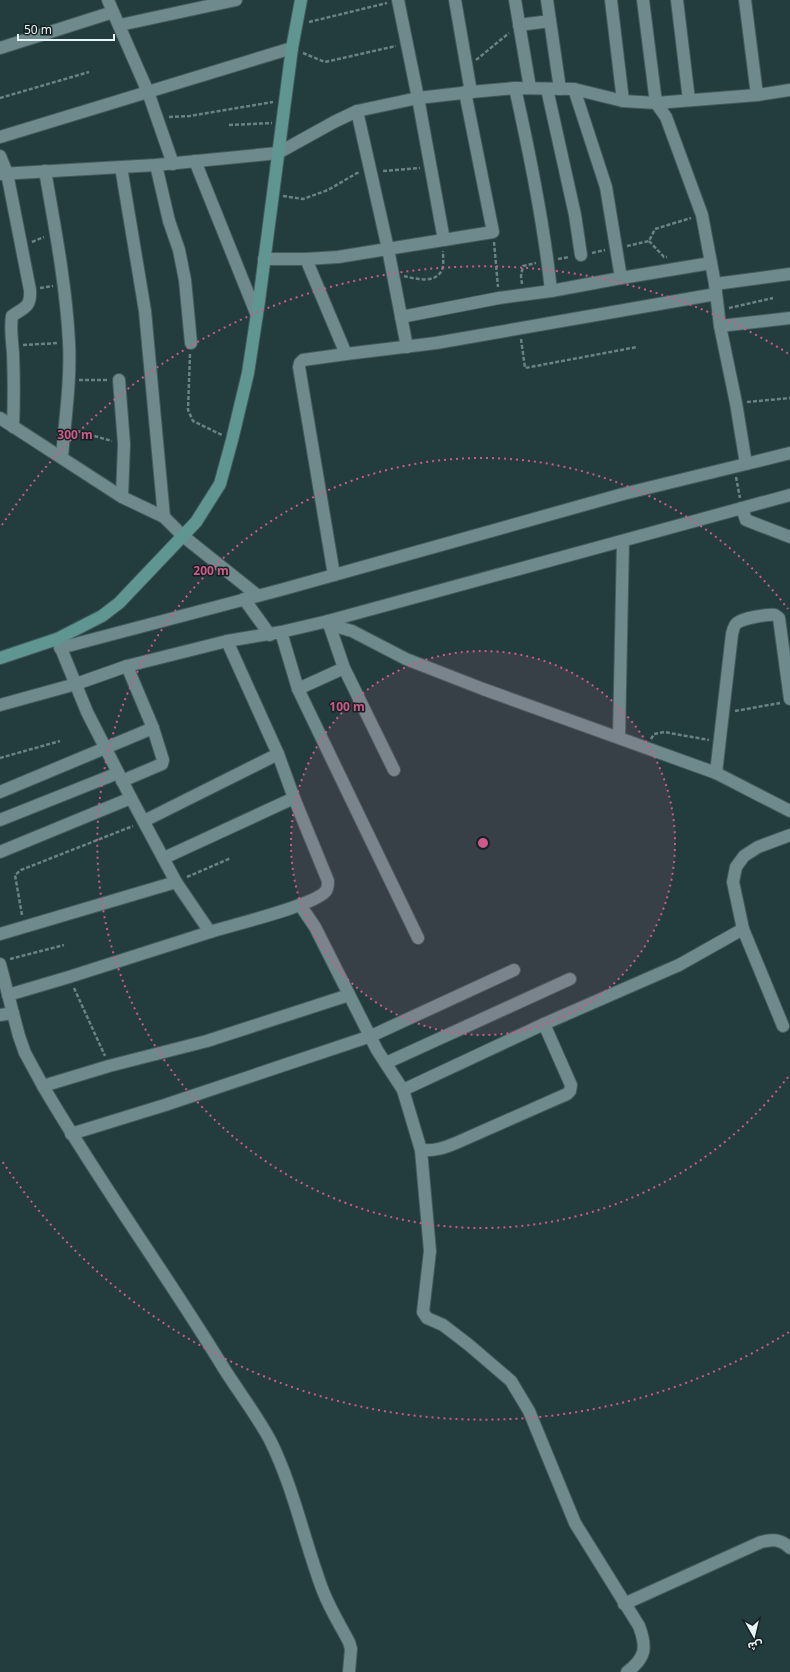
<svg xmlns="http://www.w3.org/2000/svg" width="790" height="1672" font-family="'Noto Sans','Noto Sans Arabic',sans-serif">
	<rect width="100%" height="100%" fill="#233c3e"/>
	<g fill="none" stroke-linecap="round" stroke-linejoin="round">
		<defs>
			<g id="street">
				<polyline points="108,0 113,12"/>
				<polyline points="398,0 418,98 444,240"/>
				<polyline points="455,0 471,92"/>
				<polyline points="515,0 530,88"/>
				<polyline points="547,0 560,89"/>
				<polyline points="611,0 623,101"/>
				<polyline points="677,0 689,100"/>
				<polyline points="745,0 757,95"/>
				<polyline points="120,25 236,0"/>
				<polyline points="519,25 550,21"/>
				<polyline points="0,48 113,12 148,92 173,164"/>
				<path d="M515,88C530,155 544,223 551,291"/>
				<polyline points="547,89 575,215 581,255"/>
				<polyline points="574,89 606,187 621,278"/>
				<polyline points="357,111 388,249 407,347"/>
				<polyline points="0,137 292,48"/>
				<path d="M0,156L7,173L30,290C31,307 25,307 12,316C10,329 12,340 13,353C14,378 14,402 13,427"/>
				<polyline points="195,161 256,313"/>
				<polyline points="156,165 169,221 179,250 185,280 191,343"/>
				<polyline points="121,167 145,311 164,517"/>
				<path d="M45,171C55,228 66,285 69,342C71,381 65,419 62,457"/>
				<polyline points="0,174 156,165 278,153 334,122 357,111 418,98 471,92 515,88 574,89 623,101 656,103 757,95 790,90"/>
				<polyline points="264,259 306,259 338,257 493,232 465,92"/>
				<polyline points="306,259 346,354 436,343 716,294"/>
				<polyline points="715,284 790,274"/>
				<polyline points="401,317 499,298 551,291 621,278 711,263"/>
				<polyline points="720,326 790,318"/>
				<polyline points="119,380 124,444 122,497"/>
				<polyline points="0,418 122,497 164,517 183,536 257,595"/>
				<polyline points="746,464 790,453"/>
				<polyline points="742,508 746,520 790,537"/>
				<polyline points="334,575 299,367 300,363 303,360 346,354"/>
				<polyline points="244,599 270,635"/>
				<polyline points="328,621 344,668 394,770"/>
				<path d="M330,627H338L352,631L406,659L483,689L716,773L732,634C733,630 734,625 737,623C743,618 768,614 775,615L779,618L790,699"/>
				<polyline points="281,632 328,621 790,495"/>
				<polyline points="60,648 284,589 623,494 746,464 736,403 720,326 715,284 702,215 666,117 656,103 643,0"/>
				<polyline points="298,689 418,938"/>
				<polyline points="0,705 76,684 127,666 227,641 281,632 298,689 344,668"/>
				<polyline points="619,737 623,541"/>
				<polyline points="716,773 790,811"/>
				<polyline points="122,781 162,764 163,760 153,728 127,666"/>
				<polyline points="0,792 153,728"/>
				<polyline points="0,820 118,773"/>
				<polyline points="144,821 278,754"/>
				<polyline points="0,852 131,798"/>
				<polyline points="164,858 294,798"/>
				<polyline points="300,905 315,927 377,1050 403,1090 544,1024 679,965 743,929 733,882 736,867 744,856 758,847 790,835"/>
				<polyline points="743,929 783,1026"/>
				<path d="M210,932C232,925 312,906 325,892C328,889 328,885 328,881L294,798L278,754L227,641"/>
				<polyline points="0,934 176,882"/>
				<polyline points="0,964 19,1036 25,1053 43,1086 109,1066 207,1041 349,995"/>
				<polyline points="8,995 69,977 210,932 176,882 131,798 87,712 58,641"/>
				<polyline points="0,1015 13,1013"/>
				<polyline points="386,1063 570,979"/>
				<path d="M43,1086C99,1182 165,1272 223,1367C238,1391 256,1414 270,1440C294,1488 304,1541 323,1591C330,1609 340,1625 349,1642L351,1649L349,1672"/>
				<path d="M403,1090L421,1150C435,1151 444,1148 456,1143L567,1094L570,1091L571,1085L544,1024"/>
				<polyline points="71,1134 165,1105 371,1036 514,970"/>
				<path d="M421,1150L430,1251L423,1312L427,1318L443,1325L469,1345L511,1381L529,1411L575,1523L639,1626C647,1647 646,1658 627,1672"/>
				<path d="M624,1604L761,1542C773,1539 781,1539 790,1548"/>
			</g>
			<polyline id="secondary" points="0,658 57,639 102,616 119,603 196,522 220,484 232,440 248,373 259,301 292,48 301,0"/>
		</defs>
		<use href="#street" stroke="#425a5b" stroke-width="14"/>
		<use href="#secondary" stroke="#425a5b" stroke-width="14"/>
		<g stroke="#6c8183" stroke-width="2.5" stroke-dasharray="4 2" stroke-linecap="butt">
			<polyline points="309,22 387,3"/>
			<polyline points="303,53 325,62 396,46"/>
			<polyline points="476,60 509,33"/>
			<polyline points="0,98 89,72"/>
			<polyline points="169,117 190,116 273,102"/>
			<polyline points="229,125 272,123"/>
			<polyline points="383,171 420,168"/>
			<polyline points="283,196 303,199 328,190 357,173 360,173"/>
			<polyline points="649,241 664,257 667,257"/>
			<polyline points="32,242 44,237"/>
			<polyline points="494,242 498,287"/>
			<polyline points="627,246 649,241 655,229 691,218"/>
			<polyline points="592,253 605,250"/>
			<polyline points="558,259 569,257"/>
			<path d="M404,276C416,279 435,284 442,270C444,265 443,256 443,251"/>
			<polyline points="522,284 521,276 523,266 536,263"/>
			<polyline points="40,288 53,286"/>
			<polyline points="729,308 773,298"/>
			<polyline points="521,339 525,368 637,347"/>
			<polyline points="23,345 58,343"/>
			<polyline points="190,354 188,410 193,421 222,435"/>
			<polyline points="79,380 108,380"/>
			<polyline points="747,402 790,398"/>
			<polyline points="77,431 112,441"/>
			<polyline points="736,477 740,498"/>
			<polyline points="735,711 780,703"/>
			<polyline points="651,739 654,734 664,732 709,740"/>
			<polyline points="0,758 60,741"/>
			<polyline points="187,877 231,858"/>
			<polyline points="22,915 15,875 21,870 133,826"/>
			<polyline points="10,959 64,945"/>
			<polyline points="74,988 105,1056"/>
		</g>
		<use href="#street" stroke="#6f8a8c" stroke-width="12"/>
		<use href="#secondary" stroke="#609692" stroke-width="12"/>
	</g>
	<circle cx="483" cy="843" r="192" fill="#cd5a8a" fill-opacity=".12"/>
	<g fill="none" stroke="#cd5a8a" stroke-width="2" stroke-dasharray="2 4">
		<circle cx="483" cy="843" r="192"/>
		<path d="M788 1077A385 385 0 1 1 788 609"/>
		<path d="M789 1332A577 577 0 0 1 2 1161M2 525A577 577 0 0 1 789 354"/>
	</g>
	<circle cx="483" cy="843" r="6" fill="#cd5a8a" stroke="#162122" stroke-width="2"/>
	<g font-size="12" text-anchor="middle" font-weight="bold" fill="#cd5a8a" stroke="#162122" stroke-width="3" stroke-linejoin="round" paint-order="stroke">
		<text x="75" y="439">300 m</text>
		<text x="211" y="575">200 m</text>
		<text x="347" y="711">100 m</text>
	</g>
	<g transform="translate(754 1636) rotate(172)" stroke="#162122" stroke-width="3" paint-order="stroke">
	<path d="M0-3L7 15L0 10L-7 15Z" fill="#e6f5f6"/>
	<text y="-6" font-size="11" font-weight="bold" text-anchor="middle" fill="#e6f5f6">ش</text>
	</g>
	<path d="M18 34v6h96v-6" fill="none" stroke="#e6f5f6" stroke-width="2"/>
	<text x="24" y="34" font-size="12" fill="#e6f5f6" stroke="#162122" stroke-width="3" paint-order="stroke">50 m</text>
</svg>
